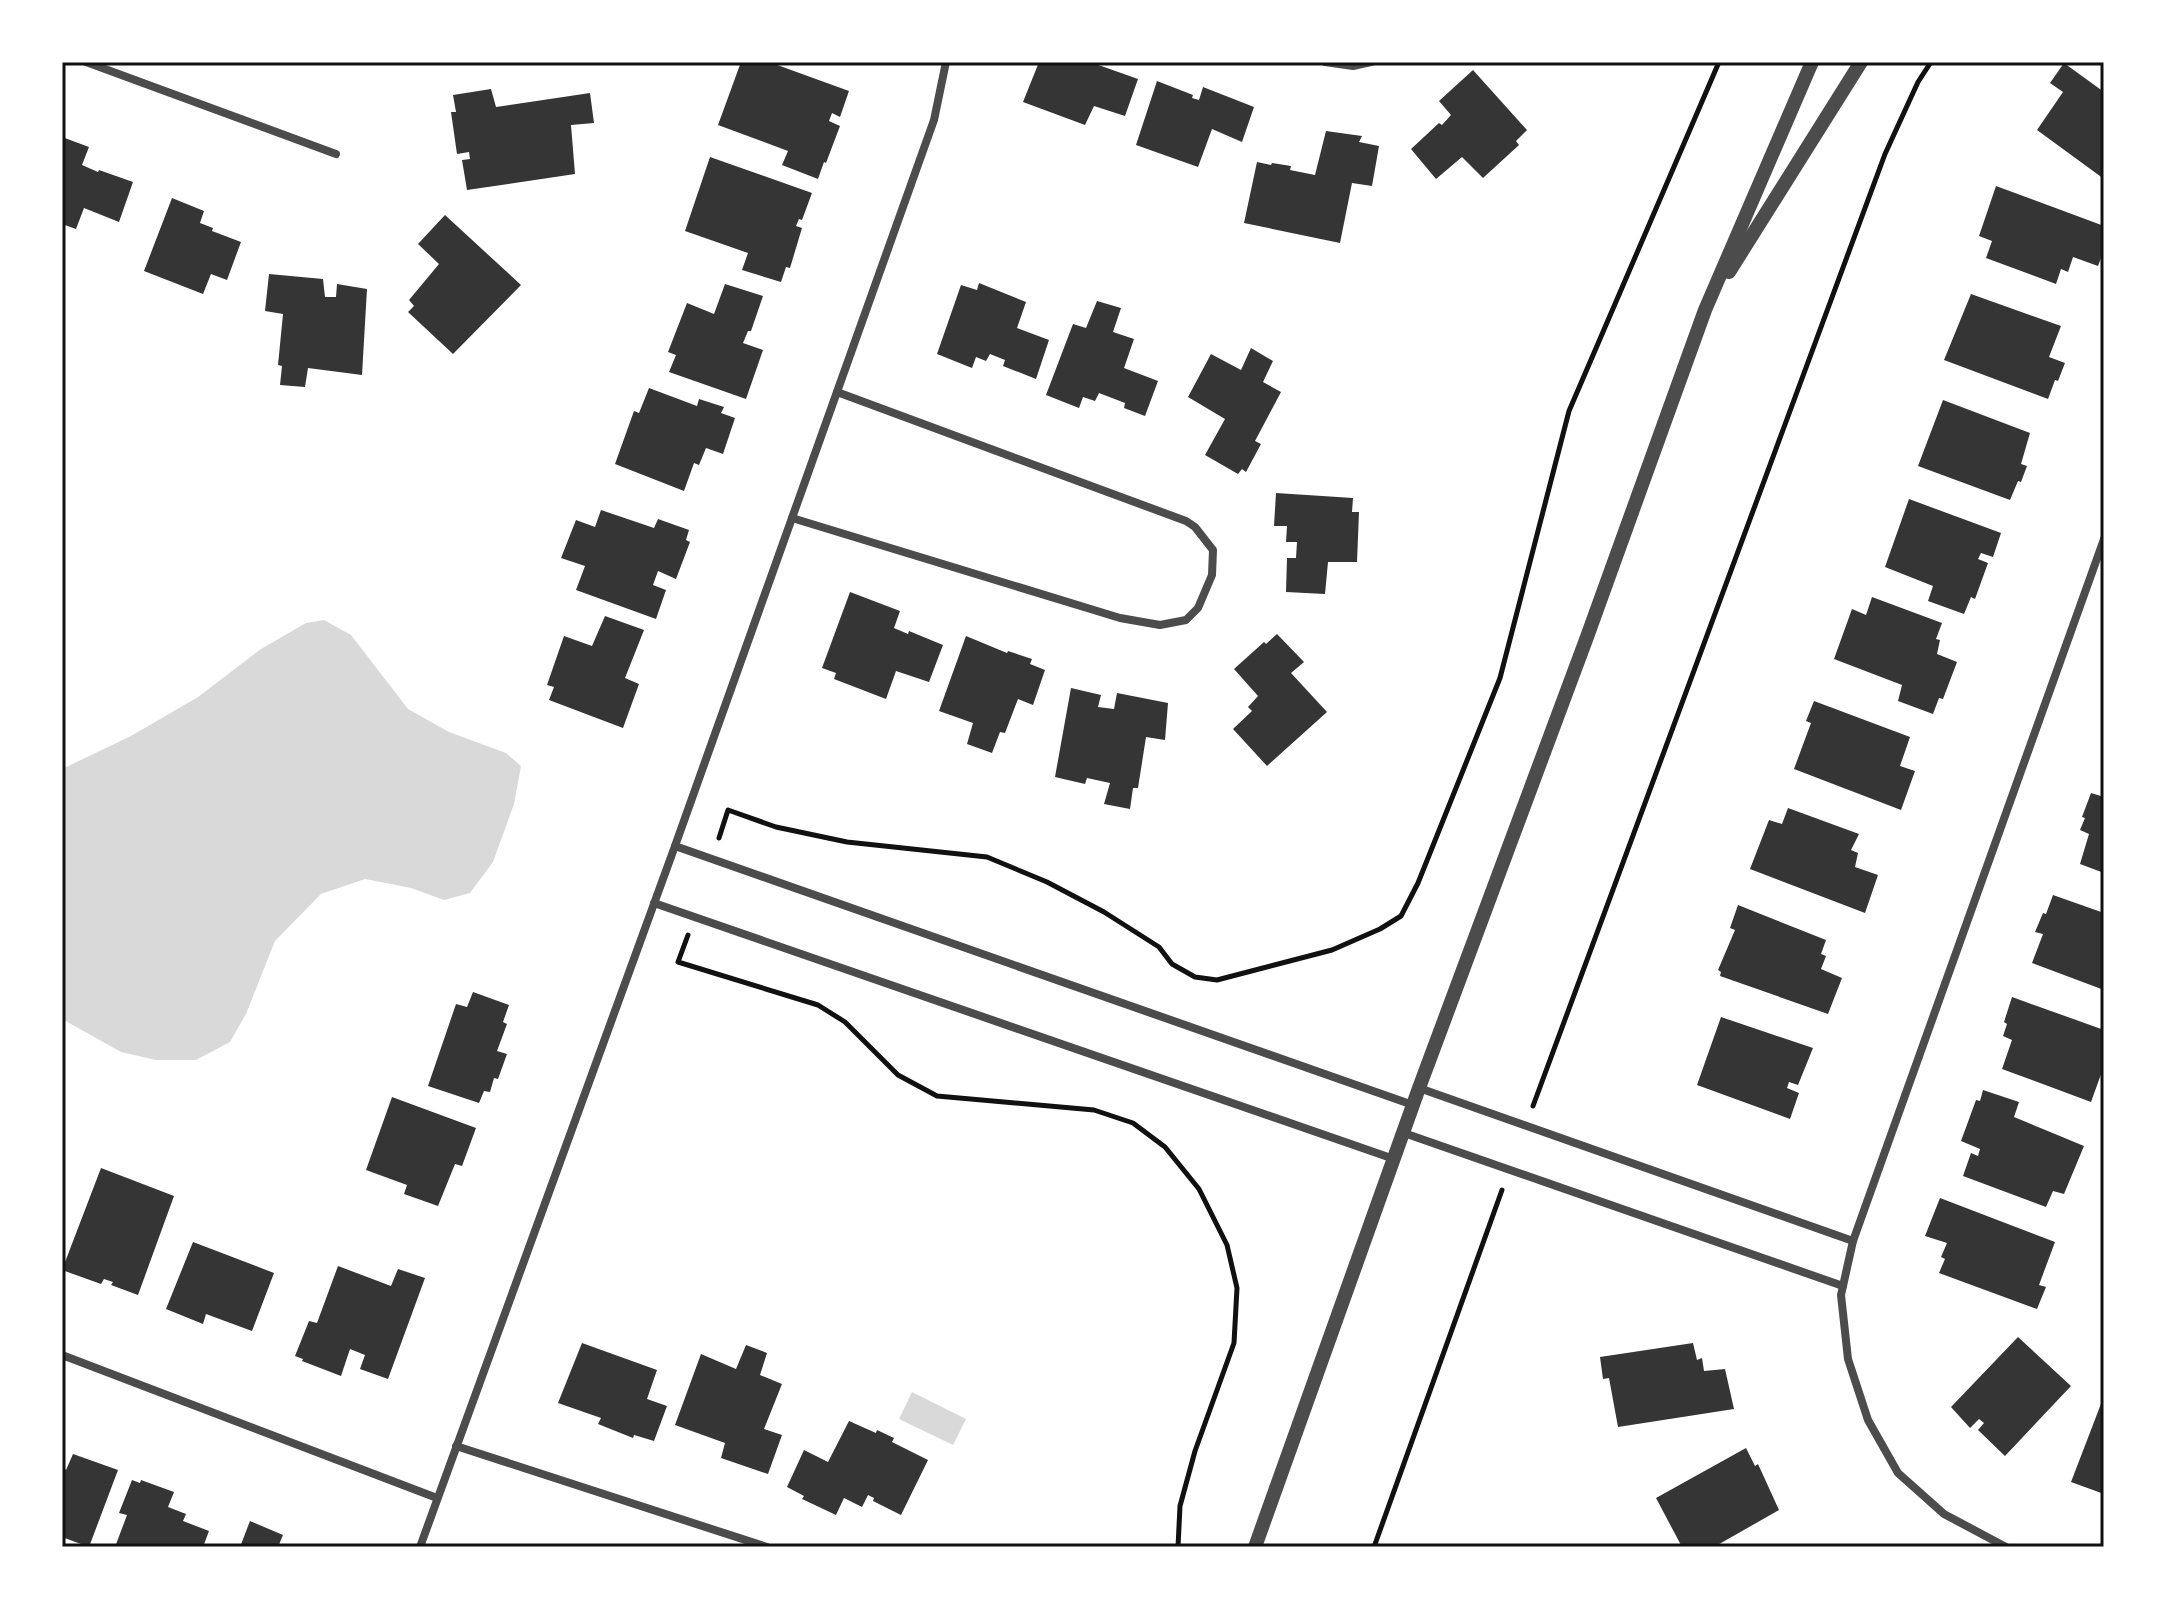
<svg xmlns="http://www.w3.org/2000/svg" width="2166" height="1609" font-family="'Asap Condensed',sans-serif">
	<rect width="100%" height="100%" fill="#fff"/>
	<g fill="#d9d9d9">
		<polygon points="324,620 351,635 408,709 449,732 506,753 521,766 514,804 493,862 470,893 444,900 411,888 365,879 321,894 275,941 246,1014 230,1042 196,1060 156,1060 121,1052 62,1019 62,769 131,736 198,697 261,649 306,623"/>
		<polygon points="912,1392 966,1419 953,1445 899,1419"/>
	</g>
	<g fill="#353535">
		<polygon points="741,62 769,62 849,91 840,117 832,113 829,121 840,126 826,163 824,162 818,179 782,165 788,151 718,125"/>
		<polygon points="1039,62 1090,62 1138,79 1125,116 1094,106 1085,125 1023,102"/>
		<polygon points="2064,63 2104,92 2104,179 2037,130 2063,92 2050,83"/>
		<polygon points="1473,70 1527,130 1516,141 1519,145 1483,178 1462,157 1436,179 1411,149 1439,123 1442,125 1451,115 1439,101"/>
		<polygon points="1157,81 1193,95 1192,98 1199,100 1203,87 1254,107 1242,142 1212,129 1198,167 1136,145"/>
		<polygon points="491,89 496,107 590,93 594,123 571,125 575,174 467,190 462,160 470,159 469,152 457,154 451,112 456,112 453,95"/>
		<polygon points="1326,131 1362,136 1359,142 1379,146 1372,186 1352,183 1340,243 1244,223 1257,162 1271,165 1272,163 1291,166 1290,170 1315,175"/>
		<polygon points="62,137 89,147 82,165 98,172 99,170 133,182 119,222 84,208 76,229 62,224"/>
		<polygon points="710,157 812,193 802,220 799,219 796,226 802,228 790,268 786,267 781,282 742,270 748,253 685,231"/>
		<polygon points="1996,186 2104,226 2104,250 2098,266 2073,257 2068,272 2061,269 2056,284 1986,258 1992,241 1979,236"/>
		<polygon points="172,198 204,211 200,223 213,228 212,231 241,242 227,280 211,274 203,294 144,271"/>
		<polygon points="445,215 521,285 453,354 408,312 414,306 409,300 439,264 418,244"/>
		<polygon points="269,274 323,279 325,297 336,297 337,284 367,289 362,375 308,368 305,387 280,385 282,366 278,365 283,314 265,311"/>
		<polygon points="979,283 1026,302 1017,328 1049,340 1036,379 1003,366 1005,360 990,354 986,361 976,357 972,368 937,354 961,285 977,290"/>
		<polygon points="725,284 763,296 751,331 748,331 743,343 763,350 746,399 669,372 676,355 668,352 687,303 714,314"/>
		<polygon points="1971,294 2061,326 2049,357 2065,363 2058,381 2055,380 2048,399 1944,360"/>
		<polygon points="1097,301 1121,308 1113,332 1134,339 1124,368 1158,381 1145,416 1124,408 1125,403 1099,393 1095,401 1083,397 1079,408 1046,395 1073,324 1086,328"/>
		<polygon points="1251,348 1273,361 1263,382 1281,392 1255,441 1261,444 1246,472 1242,469 1238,474 1205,455 1225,419 1188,397 1211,354 1241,370"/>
		<polygon points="649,388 697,406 699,399 724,407 721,413 735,418 723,454 706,448 699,465 694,463 684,491 615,464 634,411 639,413"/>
		<polygon points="1943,400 2030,433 2021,464 2027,466 2021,482 2018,481 2010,500 1918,466"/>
		<polygon points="1276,493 1353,498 1352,512 1359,512 1357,562 1328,562 1325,594 1286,592 1287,558 1296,558 1297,542 1286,542 1287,526 1274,526"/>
		<polygon points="1909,499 2001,533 1993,557 1981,553 1978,559 1988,563 1975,599 1971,597 1964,614 1928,601 1933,586 1885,567"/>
		<polygon points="601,510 654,528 658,519 689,530 686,540 690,542 676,579 658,571 653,585 666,590 656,619 576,590 585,566 561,558 576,520 595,527"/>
		<polygon points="850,592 900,611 894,628 908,634 909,631 943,645 929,682 896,671 886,699 834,679 836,673 822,668"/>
		<polygon points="1872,597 1942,623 1936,639 1940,640 1937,654 1957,662 1943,699 1939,698 1933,714 1898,701 1902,685 1834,659 1852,609 1866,615"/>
		<polygon points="605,616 644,630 625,678 639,684 623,728 549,700 554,687 547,685 564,636 592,646"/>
		<polygon points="1277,634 1304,662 1291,673 1327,712 1267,766 1233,729 1252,711 1248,707 1258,696 1234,669 1264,642 1266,644"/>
		<polygon points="966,636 1007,653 1008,651 1032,659 1030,664 1045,670 1033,705 1018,699 1005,733 1000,732 992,753 967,744 973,723 939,711"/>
		<polygon points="1071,688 1101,695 1098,707 1114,709 1117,693 1168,703 1165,740 1146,737 1138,788 1133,788 1130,809 1104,804 1110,783 1087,778 1085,784 1055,777"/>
		<polygon points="1814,701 1910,737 1900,766 1915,771 1901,810 1794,769 1811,723 1806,721"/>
		<polygon points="2091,793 2104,797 2104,873 2080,864 2089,834 2080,830 2085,818 2082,817"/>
		<polygon points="1788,808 1859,834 1851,850 1858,853 1855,867 1878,875 1865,913 1750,869 1769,820 1782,824"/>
		<polygon points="2053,895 2104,913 2104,990 2032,963 2043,934 2035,932 2043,913 2046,914"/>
		<polygon points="1738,905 1826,940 1821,954 1826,956 1821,969 1842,978 1828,1014 1720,976 1721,972 1718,970 1735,930 1730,928"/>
		<polygon points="473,992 509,1005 503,1022 507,1024 497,1051 507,1054 498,1079 494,1078 490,1092 484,1091 479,1103 428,1086 456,1004 467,1007"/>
		<polygon points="2012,997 2104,1030 2104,1066 2091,1102 2002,1069 2012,1040 2003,1036 2007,1024 2004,1022"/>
		<polygon points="1721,1017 1813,1048 1798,1085 1789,1082 1787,1088 1799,1093 1790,1119 1697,1085"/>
		<polygon points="1983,1090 2019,1102 2014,1117 2084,1146 2064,1194 2053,1191 2046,1207 1963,1176 1971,1153 1978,1156 1980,1149 1961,1141 1976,1100 1980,1101"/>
		<polygon points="392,1097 476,1128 462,1166 455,1164 438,1206 404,1194 407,1185 366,1170"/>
		<polygon points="101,1168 174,1196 138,1295 111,1285 113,1282 104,1279 101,1284 62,1270"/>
		<polygon points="1940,1198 2055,1242 2039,1285 2046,1287 2037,1309 1939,1273 1945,1259 1941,1257 1947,1243 1925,1236"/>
		<polygon points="193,1242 274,1273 252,1331 206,1314 203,1324 166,1309"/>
		<polygon points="338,1266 391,1286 398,1269 425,1278 388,1379 360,1369 365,1355 350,1349 341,1376 302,1361 303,1359 295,1356 309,1321 317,1323"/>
		<polygon points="2018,1337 2071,1386 2005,1456 1978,1430 1984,1423 1979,1419 1970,1428 1951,1407"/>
		<polygon points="582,1343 657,1370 647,1399 667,1406 654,1441 634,1435 633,1438 598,1424 601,1418 558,1403"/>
		<polygon points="1693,1343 1697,1360 1702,1358 1704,1371 1725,1369 1734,1409 1618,1427 1609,1378 1603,1379 1600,1357"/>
		<polygon points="746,1345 767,1353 760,1375 782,1384 764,1429 782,1435 768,1474 721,1458 725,1443 675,1425 701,1354 736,1369"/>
		<polygon points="2104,1396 2104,1494 2071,1482"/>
		<polygon points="849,1421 876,1433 877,1430 894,1438 892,1442 928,1460 901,1515 873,1501 874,1498 868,1495 862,1507 844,1498 836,1515 802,1499 804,1496 787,1487 804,1450 828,1462"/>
		<polygon points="1746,1448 1755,1466 1758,1464 1779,1510 1714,1547 1682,1547 1656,1498"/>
		<polygon points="73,1454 118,1470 89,1547 62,1537 62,1468 66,1470"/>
		<polygon points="132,1480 140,1483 141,1480 174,1492 168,1507 186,1514 183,1521 209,1531 203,1547 115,1547 127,1515 119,1513"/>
		<polygon points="250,1521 283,1535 278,1547 240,1547"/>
	</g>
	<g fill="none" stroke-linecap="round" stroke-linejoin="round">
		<g stroke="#111" stroke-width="5">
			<polyline points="719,838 728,810 776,827 847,842 987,857 1047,882 1104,912 1159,947 1172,964 1195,977 1217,980 1332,950 1380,929 1401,916 1418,883 1500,678 1569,411 1719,62"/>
			<polyline points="688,935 678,962 818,1005 845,1022 898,1075 937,1096 1094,1110 1133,1123 1165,1147 1199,1189 1227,1245 1237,1288 1234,1343 1195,1451 1180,1506 1178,1547"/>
			<polyline points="1533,1106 1885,154 1918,82 1931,62"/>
			<polyline points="1374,1547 1502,1190"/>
		</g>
		<g stroke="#4c4c4c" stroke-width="8">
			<polyline points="86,62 336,154"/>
			<polyline points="1325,62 1353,66 1371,62"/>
			<polyline points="792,518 1120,618 1160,625 1186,620 1198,608 1212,575 1213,550 1195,527 1186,521 837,392"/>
			<polyline points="675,846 1413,1105"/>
			<polyline points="654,903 1394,1159"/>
			<polyline points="1419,1088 1853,1241"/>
			<polyline points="1404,1133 1843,1286"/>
			<polyline points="62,1355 437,1498"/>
			<polyline points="456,1446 767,1547"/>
			<polyline points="420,1547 675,846 934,120 946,62"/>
			<polyline points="2006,1547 1944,1514 1898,1473 1868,1420 1848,1359 1841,1295 1853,1241 2104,539"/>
		</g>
		<g stroke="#4c4c4c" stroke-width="14">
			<polyline points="1729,272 1861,62"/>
			<polyline points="1255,1547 1419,1088 1587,637 1705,310 1812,62"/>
		</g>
	</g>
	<rect width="2166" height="1609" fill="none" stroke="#ffffff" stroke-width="128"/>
	<rect x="64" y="64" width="2038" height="1481" fill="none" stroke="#111" stroke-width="3"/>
</svg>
